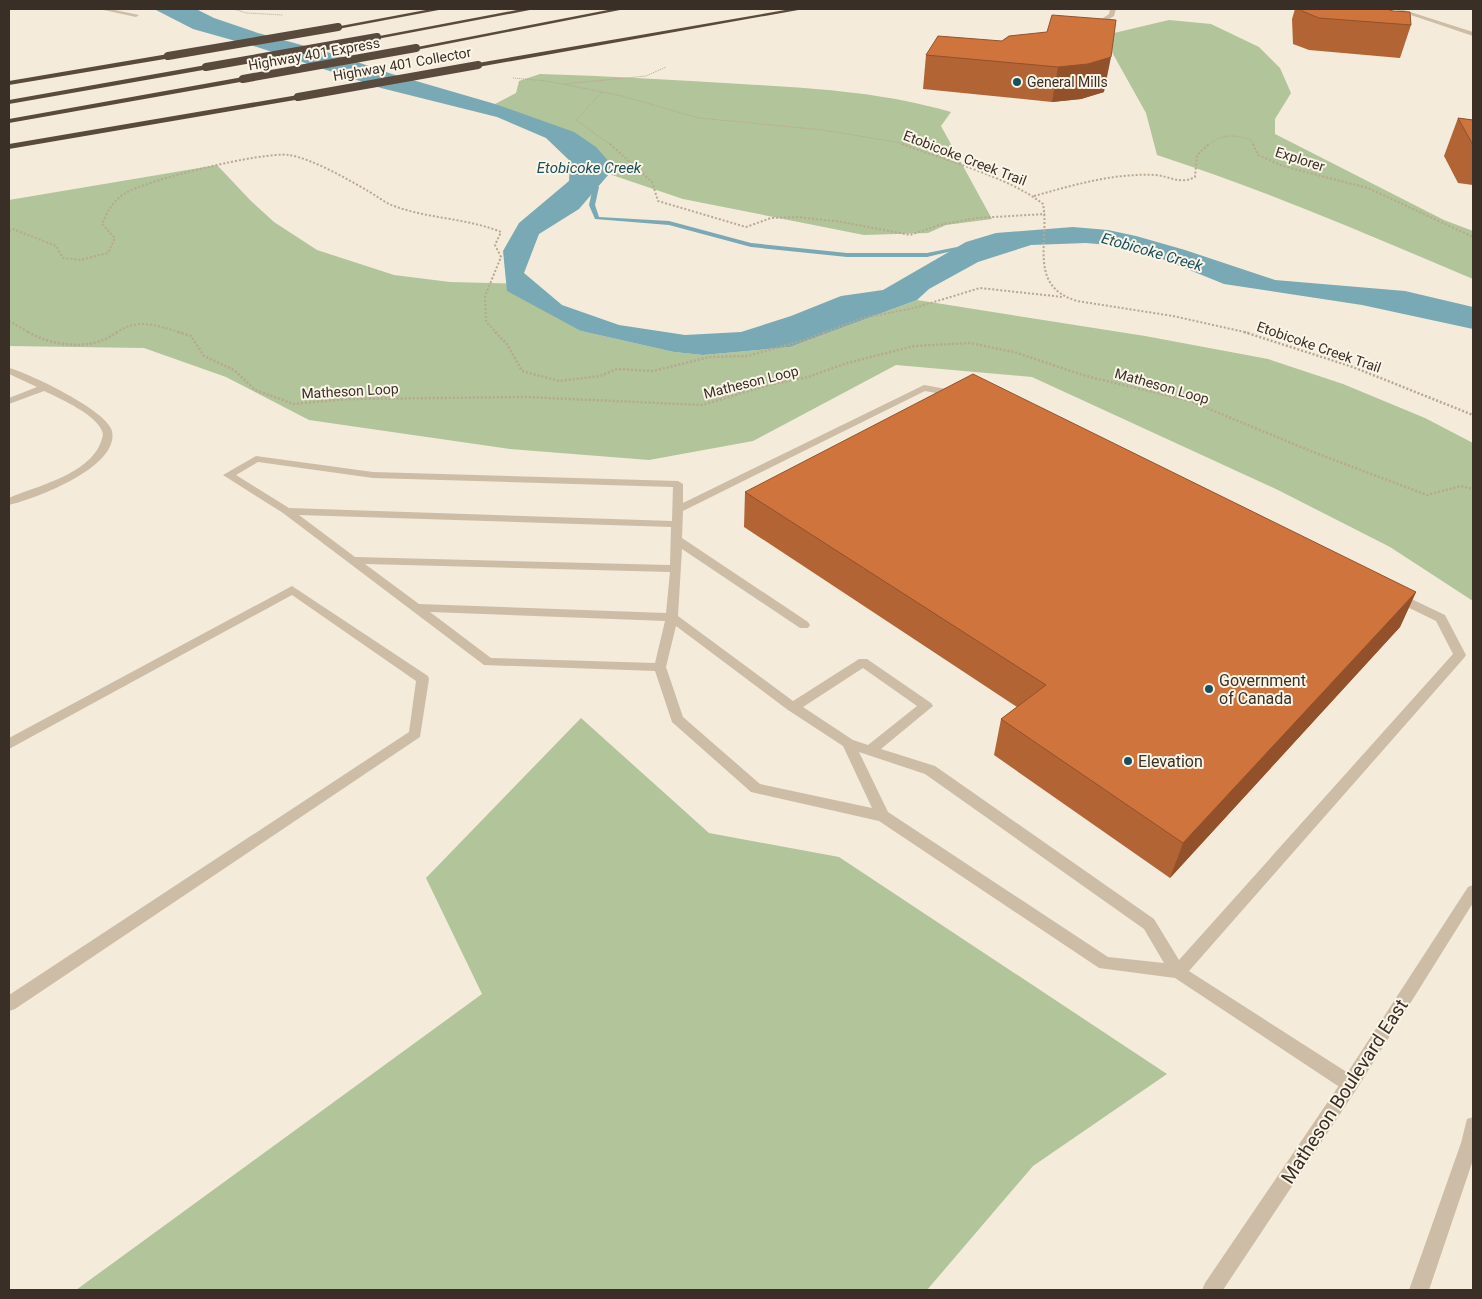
<svg xmlns="http://www.w3.org/2000/svg" width="1482" height="1299" font-family="Roboto,sans-serif">
	<rect width="100%" height="100%" fill="#f4ebdb"/>
	<g fill="#b1c49a">
		<path d="M1169,20L1211,24L1259,47L1280,68L1291,93L1275,119V134L1444,220L1473,231V279C1369,235 1265,190 1157,155L1146,113L1108,45L1114,33Z"/>
		<path d="M540,74C607,76 674,80 741,84C812,88 883,92 951,112L941,126L992,219L946,225L928,233L864,235L683,199L609,174L611,164L495,104L516,93L519,81Z"/>
		<polygon points="217,165 250,200 274,222 317,250 394,275 450,282 524,284 581,331 674,352 703,355 790,347 917,300 1145,336 1268,359 1343,384 1425,418 1473,443 1473,601 1390,547 1278,490 1032,377 896,365 753,441 649,460 510,449 309,420 226,377 144,348 9,346 9,200"/>
		<polygon points="581,718 709,833 839,857 1167,1074 1033,1166 927,1290 76,1290 482,994 426,878"/>
	</g>
	<polygon fill="#78a9b4" points="154,9 196,9 214,18 258,33 334,54 392,74 495,104 574,132 596,147 611,164 609,174 579,209 539,234 524,273 562,305 619,325 685,335 741,332 791,316 841,296 883,290 966,242 996,233 1073,227 1108,230 1136,236 1185,250 1275,280 1405,291 1473,307 1473,329 1362,305 1224,284 1160,258 1109,245 1086,243 1031,245 978,262 929,289 917,300 790,347 703,355 674,352 581,331 507,291 503,251 519,223 569,181 570,161 546,138 497,117 381,88 257,47 193,29"/>
	<g fill="none" stroke-linecap="round" stroke-linejoin="round">
		<polygon fill="#78a9b4" fill-rule="evenodd" points="596,185 599,187 595,205 599,217 669,221 751,243 847,253 927,253 962,246 965,248 927,257 847,257 751,247 669,225 595,219 589,205 593,187"/>
		<g stroke="#b9a790" stroke-width="1" stroke-dasharray="1 1" stroke-linecap="butt">
			<polyline points="234,9 246,13 283,15"/>
			<polyline points="513,78 547,81 622,96 699,118 823,130 896,142 905,145"/>
			<polyline points="564,84 646,76 666,67"/>
			<polyline points="602,92 576,120 611,145"/>
			<path d="M1208,145C1222,134 1234,134 1251,140L1254,145"/>
		</g>
		<g stroke="#b9a790" stroke-width="2" stroke-dasharray="2 2" stroke-linecap="butt">
			<polyline points="610,144 652,182 658,201 746,227 771,218 798,217 842,222 910,235 939,225 977,218 1045,214"/>
			<path d="M902,144C944,160 1009,177 1043,204C1050,241 1027,286 1077,301L1173,316L1249,333"/>
			<polyline points="1253,144 1258,155 1283,166 1368,188 1473,237"/>
			<path d="M1034,196C1074,185 1113,173 1155,175C1170,176 1180,185 1195,177L1197,155L1209,144"/>
			<path d="M9,231L13,229L56,246L63,258L80,260L108,253L115,238L102,224C107,212 113,201 124,194C145,180 264,151 289,155C313,159 347,179 368,191C377,196 385,203 394,206C429,219 467,218 501,232L495,245L501,257L485,296L486,322L497,333"/>
			<polyline points="9,321 30,333"/>
			<path d="M116,333C137,317 159,326 182,333"/>
			<polyline points="823,333 863,318 914,308 980,288 1063,297"/>
		</g>
		<g stroke="#b9a790" stroke-width="2.5" stroke-dasharray="2 2" stroke-linecap="butt">
			<path d="M28,332C54,347 93,351 117,332"/>
			<polyline points="178,332 191,336 204,356 234,370 255,390 294,404 348,399 526,397 702,405 769,385 808,377 847,363 914,346 970,343 1014,352 1086,376 1190,401 1313,452 1427,495 1461,486 1473,489"/>
			<polyline points="495,332 507,344 522,371 559,381 600,376 617,369 653,371 710,357 747,356 805,340 826,332"/>
			<polyline points="1244,332 1353,367 1473,415"/>
		</g>
		<g fill="#cdbda6" fill-rule="evenodd">
			<polygon points="99,9 110,9 139,15 136,17"/>
			<polygon points="1110,9 1116,9 1114,16 1095,28 1091,28 1091,26 1109,14"/>
			<path d="M9,368C29,373 108,411 112,431C120,467 35,499 9,505V498C39,485 97,473 103,434C100,416 59,398 44,391L9,404V398L37,387L9,374Z"/>
			<path d="M924,385L957,391L962,394L957,397L925,391L683,511L682,538L808,622L810,625L808,628H800L682,549L678,616L793,701L859,659H867L931,703L933,706L881,749L935,766L1154,919L1179,960L1453,654L1436,621L1393,600L1391,597L1393,594H1401L1445,615L1466,655L1464,658L1189,971L1356,1078L1359,1084L1356,1090L1350,1092L1344,1090L1175,978L1099,968L879,821L751,792L672,722L655,671L484,665L283,513L223,475L256,456L373,472L678,481L683,484V503ZM258,462L373,478L673,487L672,521L289,508L236,475ZM299,515L671,527L670,565L355,557ZM365,564L670,572L666,613L419,604ZM430,612L665,621L655,663L491,658ZM676,626L788,710L843,746L872,808L760,784L683,717L666,667ZM863,668L917,706L868,745L853,740L803,707ZM859,752L925,774L1144,929L1164,963L1108,957L888,812Z"/>
			<polygon points="292,586 428,676 429,679 420,737 15,1009 9,1011 9,995 409,732 416,681 292,595 9,749 9,738"/>
			<polygon points="1473,1117 1473,1160 1429,1290 1409,1290 1461,1143 1467,1119"/>
		</g>
		<polygon fill="#cdbda6" fill-rule="evenodd" points="1393,9 1401,9 1473,32 1473,36"/>
		<polygon fill="#cdbda6" fill-rule="evenodd" points="1473,885 1473,903 1356,1090 1223,1290 1202,1290 1205,1283 1344,1078 1468,887"/>
		<g fill="#5a4a3e" fill-rule="evenodd">
			<polygon points="431,9 444,9 338,29 335,27"/>
			<polygon points="522,9 535,9 377,39 374,37"/>
			<polygon points="613,9 625,9 416,50 412,48"/>
			<polygon points="791,9 804,9 478,67 474,65 478,63"/>
			<polygon points="168,54 172,56 171,58 9,85 9,81"/>
			<polygon points="206,65 210,67 209,69 9,104 9,100"/>
			<polygon points="243,77 246,77 246,81 9,123 9,119"/>
			<polygon points="298,95 302,97 301,99 9,149 9,144"/>
		</g>
		<g stroke="#5a4a3e" stroke-width="8">
			<polyline points="168,56 338,27"/>
			<polyline points="206,67 377,37"/>
			<polyline points="243,79 416,48"/>
			<polyline points="298,97 478,65"/>
		</g>
	</g>
	<g fill="#b36434">
		<polygon points="1295,9 1387,9 1411,25 1400,58 1309,50 1293,44 1292,19"/>
		<polygon points="1009,36 1104,92 1081,99 1052,102 923,89 926,55 1002,41"/>
		<polygon points="1458,118 1473,120 1473,185 1458,183 1444,156"/>
		<polygon points="745,492 1416,592 1400,627 1170,878 994,755 1001,719 1017,707 744,527"/>
	</g>
	<g fill="#92512b">
		<polygon points="1111,57 1104,92 1081,99 1052,102 1058,67"/>
		<polygon points="1416,592 1400,627 1170,878 1183,843"/>
	</g>
	<g fill="#d0743d" stroke="#92512b">
		<polygon points="1302,9 1387,9 1393,11 1410,12 1411,25 1319,18 1302,11"/>
		<polygon points="1052,15 1116,20 1111,57 1088,64 1058,67 926,55 938,36 1002,41 1009,36 1047,32"/>
		<polygon points="1458,118 1473,120 1473,145"/>
		<polygon points="973,374 1416,592 1183,843 1001,719 1046,685 745,492"/>
	</g>
	<g fill="#19505e" stroke="#fbf5e8" stroke-width="2">
		<circle cx="1017" cy="82" r="5"/>
		<circle cx="1209" cy="689" r="5"/>
		<circle cx="1128" cy="761" r="5"/>
	</g>
	<g text-anchor="middle" stroke-width="4" stroke-linejoin="round" paint-order="stroke">
		<g font-size="14" fill="#392f27" stroke="#fbf5e8">
			<text transform="translate(314 54) rotate(-10)" y="5">Highway 401 Express</text>
			<text transform="translate(402 64) rotate(-10)" y="5">Highway 401 Collector</text>
			<text transform="translate(965 158) rotate(21)" y="5">Etobicoke Creek Trail</text>
			<text transform="translate(1300 159) rotate(18)" y="5">Explorer</text>
			<text transform="translate(1319 347) rotate(19)" y="5">Etobicoke Creek Trail</text>
			<text transform="translate(751 382) rotate(-14)" y="5">Matheson Loop</text>
			<text transform="translate(1162 386) rotate(16)" y="5">Matheson Loop</text>
			<text transform="translate(350 391) rotate(-3)" y="5">Matheson Loop</text>
		</g>
		<g font-size="14" fill="#392f27" stroke="#fbf5e8" text-anchor="start">
			<text x="1027" y="87">General Mills</text>
		</g>
		<g font-size="15" font-style="italic" fill="#19505e" stroke="#fbf5e8">
			<text x="589" y="173">Etobicoke Creek</text>
			<text transform="translate(1152 252) rotate(16)" y="5">Etobicoke Creek</text>
		</g>
		<g font-size="16" fill="#392f27" stroke="#fbf5e8" text-anchor="start">
			<text x="1219" y="686">Government<tspan x="1219" dy="18">of Canada</tspan></text>
			<text x="1138" y="767">Elevation</text>
		</g>
		<g font-size="19" fill="#392f27" stroke="#fbf5e8">
			<text transform="translate(1344 1091) rotate(-57)" y="7">Matheson Boulevard East</text>
		</g>
	</g>
	<rect width="1482" height="1299" fill="none" stroke="#392f27" stroke-width="20"/>
</svg>
